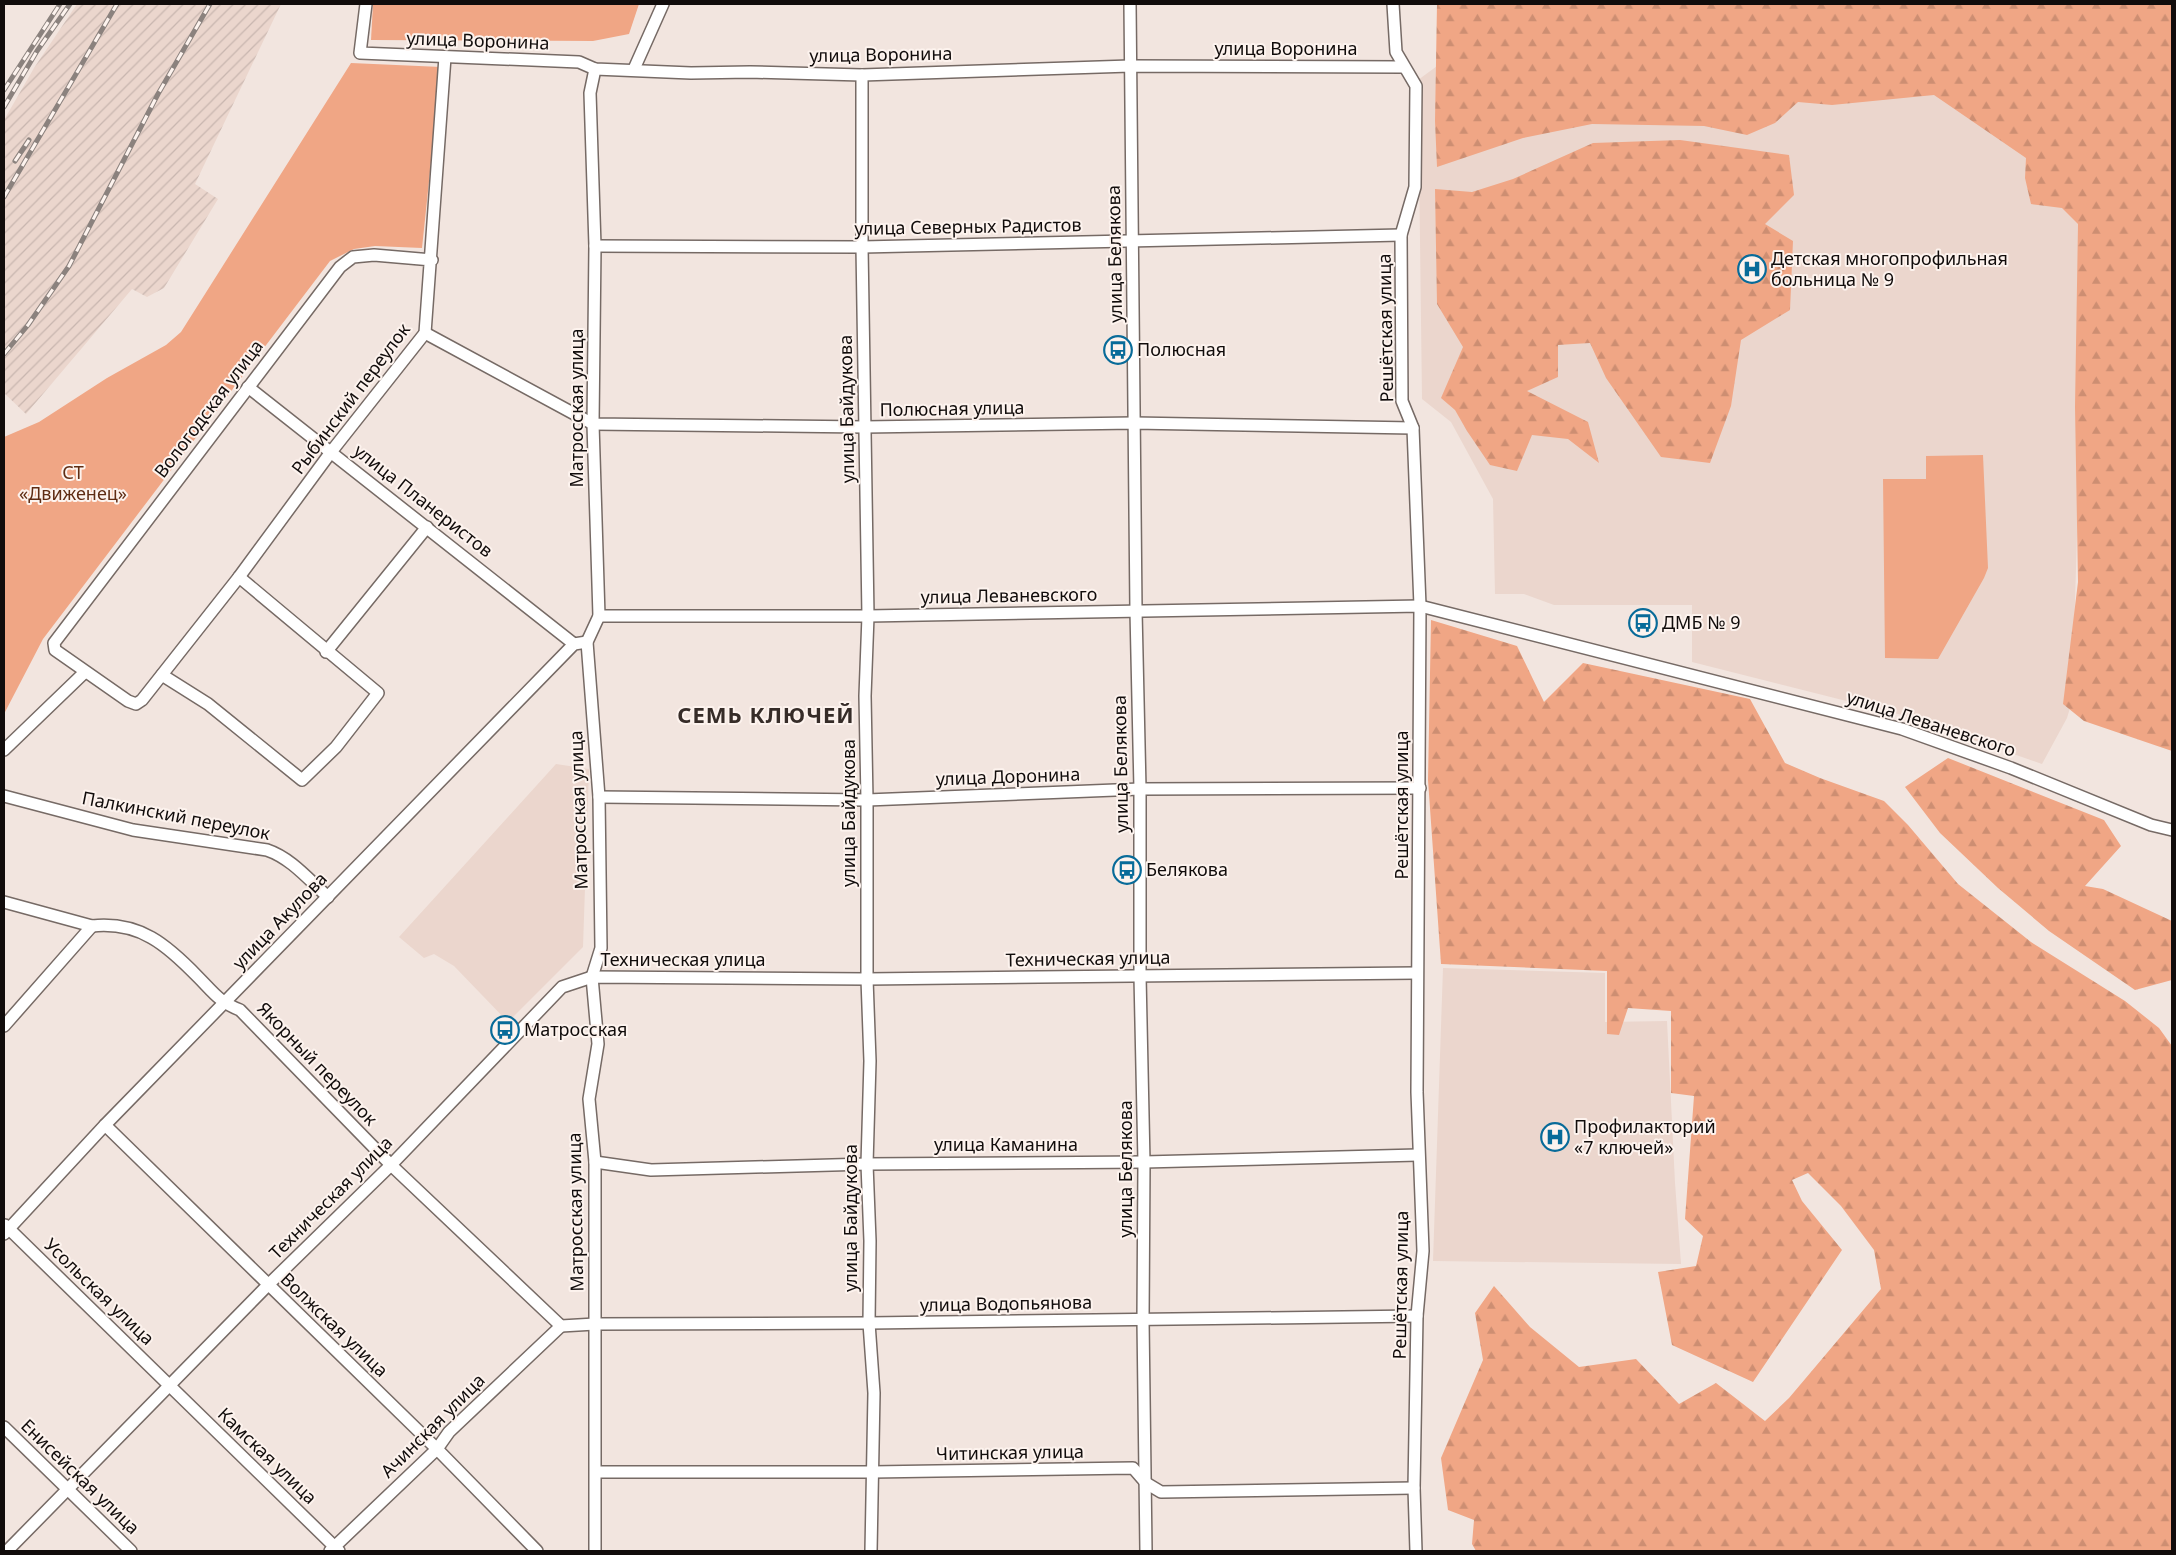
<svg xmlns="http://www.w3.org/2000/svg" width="2176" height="1555" font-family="'Noto Sans',sans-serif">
	<defs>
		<pattern id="industrial-furrows" width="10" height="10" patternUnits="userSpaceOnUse" patternTransform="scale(1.25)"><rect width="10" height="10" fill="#ebd6cd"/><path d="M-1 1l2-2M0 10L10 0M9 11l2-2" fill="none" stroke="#c8b6af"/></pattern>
		<pattern id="forest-firs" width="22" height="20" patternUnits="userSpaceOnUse" patternTransform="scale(1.25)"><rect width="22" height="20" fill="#f0a685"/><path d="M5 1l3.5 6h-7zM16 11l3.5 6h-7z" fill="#cd8e72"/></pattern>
	</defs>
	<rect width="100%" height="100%" fill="#f2e5df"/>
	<g fill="#ebd6cd">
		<polygon points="1666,4 2089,139 2072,701 2067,718 2042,764 1906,716 1692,662 1692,605 1554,605 1524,594 1495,594 1493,499 1451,422 1422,399 1418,80 1448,58"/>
		<polygon points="556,764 589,769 583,947 508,1022 454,966 434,954 424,958 399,937"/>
		<polygon points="1443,968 1605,973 1605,1022 1667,1021 1675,1183 1681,1264 1433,1261"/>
	</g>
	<polygon fill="url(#industrial-furrows)" points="77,4 281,4 195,184 218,199 164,288 147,297 132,289 26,414 4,393 4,120 34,68"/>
	<g fill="#f0a685">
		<polygon points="373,4 639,4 629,34 593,41 371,40"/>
		<polygon points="351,63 441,67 422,248 375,246 354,249 330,261 43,639 4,714 4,437 39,422 107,378 166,345 181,332"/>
		<polygon points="1983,455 1988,568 1984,578 1938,659 1885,658 1883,479 1926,479 1926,456"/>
	</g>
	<g fill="url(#forest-firs)">
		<polygon points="1437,4 2172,4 2172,751 2084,721 2063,704 2078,582 2075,407 2078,224 2062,208 2031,204 2025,178 2026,158 1934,95 1832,105 1798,102 1775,123 1747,135 1704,126 1592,124 1523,138 1437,167 1435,121"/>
		<polygon points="1680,140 1789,155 1794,195 1765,224 1793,241 1790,310 1741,340 1731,406 1710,463 1661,457 1606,378 1590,343 1558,345 1558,377 1527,391 1588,422 1599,463 1568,439 1532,435 1517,471 1490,465 1467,431 1455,410 1441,398 1463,347 1437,304 1435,189 1472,192 1513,179 1593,143"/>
		<polygon points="1431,620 1517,646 1544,702 1583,663 1750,699 1785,763 1820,778 1884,801 1908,825 1958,884 2031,942 2125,1001 2159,1028 2172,1046 2172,1551 1476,1551 1472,1544 1474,1520 1448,1510 1441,1458 1483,1360 1475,1313 1494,1286 1530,1327 1579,1367 1636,1359 1679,1404 1716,1383 1765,1421 1789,1398 1881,1289 1874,1250 1841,1206 1808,1173 1792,1180 1802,1201 1842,1250 1753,1382 1672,1345 1658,1272 1696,1266 1703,1236 1685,1219 1694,1096 1671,1093 1671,1011 1628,1008 1619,1035 1607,1034 1607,971 1441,964 1428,780"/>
		<polygon points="1948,758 2104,820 2121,846 2085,886 2103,889 2172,921 2172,980 2135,990 2049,931 1998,888 1940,833 1905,787"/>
	</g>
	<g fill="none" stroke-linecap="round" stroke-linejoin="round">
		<defs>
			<g id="minor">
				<polyline points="366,4 360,53 579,62 595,69 691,73 750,72 862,75 1130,66 1403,67"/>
				<polyline points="1130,4 1136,611 1140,789 1140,976 1144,1162 1143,1320 1146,1551"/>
				<polyline points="1393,4 1396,52 1416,86 1415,187 1401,235 1402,401 1413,428 1420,606 1417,1092 1423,1251 1417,1316 1414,1488 1416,1551"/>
				<polyline points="595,69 590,93 595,246 593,424 599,616 587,642 599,797 601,948 592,977 598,1044 589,1099 595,1162 595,1551"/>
				<polyline points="634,69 663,4"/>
				<polyline points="862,75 862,247 868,616 865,696 867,800 867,979 870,1061 867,1164 870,1241 869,1323 874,1393 871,1551"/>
				<polyline points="595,246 862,247 1401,235"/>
				<polyline points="432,260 374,255 353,257 340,267 54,643 55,650 128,701 136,704 142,700 239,577 331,452 425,333 445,57"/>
				<polyline points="425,333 593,424 864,427 1134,423 1413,428"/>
				<polyline points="248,387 574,644"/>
				<polyline points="599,616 868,616 1420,606 1902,729 2011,768 2151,825 2172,830"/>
				<polyline points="326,652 427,527"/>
				<polyline points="162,675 208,704 302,780 336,747 378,693 239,577"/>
				<polyline points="4,750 85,672"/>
				<path d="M4,796L133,830L267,850C291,858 309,880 328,897"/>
				<polyline points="599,797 867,800 1140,789 1420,788"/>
				<path d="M4,902L92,926C140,921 167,945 198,977C213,992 219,1002 240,1010L391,1165L561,1326L595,1324L869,1323L1417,1316"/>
				<polyline points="4,1026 92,926"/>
				<polyline points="105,1125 437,1449 537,1551"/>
				<polyline points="595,1162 651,1170 867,1164 1144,1162 1418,1155"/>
				<polyline points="5,1225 339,1551"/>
				<polyline points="4,1234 105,1125 574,644 587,642"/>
				<polyline points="4,1427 131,1551"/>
				<polyline points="596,1472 872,1472 1133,1468 1146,1483 1161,1492 1414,1488"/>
				<polyline points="7,1551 268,1285 391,1165 562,987 592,977 867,979 1417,973"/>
				<polyline points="330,1551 437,1449 449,1432 561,1326"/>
			</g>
		</defs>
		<use href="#minor" stroke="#766a65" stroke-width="14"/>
		<use href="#minor" stroke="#fff" stroke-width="11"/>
		<defs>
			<g id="rail">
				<polyline points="4,90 60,4"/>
				<polyline points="4,107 37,51 70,4"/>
				<polyline points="15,161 29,140"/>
				<polyline points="4,197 117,4"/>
				<polyline points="4,354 28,325 69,266 158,94 210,4"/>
			</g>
		</defs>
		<use href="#rail" stroke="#8b827e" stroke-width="5"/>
		<use href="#rail" stroke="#fdf3ee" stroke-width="3" stroke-dasharray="9" stroke-linecap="butt"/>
	</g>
	<defs>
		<symbol id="hospital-ring" viewBox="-11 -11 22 22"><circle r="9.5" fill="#fdf3ee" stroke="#086b99" stroke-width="1.5"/><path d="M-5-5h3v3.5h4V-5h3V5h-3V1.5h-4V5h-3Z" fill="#086b99"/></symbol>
		<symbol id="bus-ring" viewBox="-11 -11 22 22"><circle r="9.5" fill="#fdf3ee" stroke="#086b99" stroke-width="1.5"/><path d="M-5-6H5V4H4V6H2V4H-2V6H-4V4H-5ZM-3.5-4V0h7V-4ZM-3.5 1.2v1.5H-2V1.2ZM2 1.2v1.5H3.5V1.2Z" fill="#086b99"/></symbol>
	</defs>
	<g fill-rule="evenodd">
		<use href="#hospital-ring" x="1736" y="253" width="32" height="32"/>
		<use href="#bus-ring" x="1102" y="334" width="32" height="32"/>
		<use href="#bus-ring" x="1627" y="607" width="32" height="32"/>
		<use href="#bus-ring" x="1111" y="854" width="32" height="32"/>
		<use href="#bus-ring" x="489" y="1014" width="32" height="32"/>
		<use href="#hospital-ring" x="1539" y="1121" width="32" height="32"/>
	</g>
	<g text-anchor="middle" stroke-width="4" stroke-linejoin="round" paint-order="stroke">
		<g font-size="18" fill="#110c0b" stroke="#fdf3ee">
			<text transform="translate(478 41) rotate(2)" y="6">улица Воронина</text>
			<text x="1286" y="55">улица Воронина</text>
			<text transform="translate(881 55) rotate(-1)" y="6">улица Воронина</text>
			<text transform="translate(968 227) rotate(-1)" y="6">улица Северных Радистов</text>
			<text transform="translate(1115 254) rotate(-91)" y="6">улица Белякова</text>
			<text transform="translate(1386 328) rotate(-91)" y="6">Решётская улица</text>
			<text transform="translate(351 399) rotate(-53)" y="6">Рыбинский переулок</text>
			<text transform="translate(577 408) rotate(-90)" y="6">Матросская улица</text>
			<text transform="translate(209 409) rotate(-53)" y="6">Вологодская улица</text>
			<text transform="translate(847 409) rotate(-91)" y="6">улица Байдукова</text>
			<text transform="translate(952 409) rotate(-1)" y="6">Полюсная улица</text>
			<text transform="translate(423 501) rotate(38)" y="6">улица Планеристов</text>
			<text transform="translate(1009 596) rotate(-1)" y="6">улица Леваневского</text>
			<text transform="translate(1931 724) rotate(18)" y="6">улица Леваневского</text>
			<text transform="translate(1121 764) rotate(-91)" y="6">улица Белякова</text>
			<text transform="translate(1008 777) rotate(-2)" y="6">улица Доронина</text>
			<text transform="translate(1402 805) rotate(-90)" y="6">Решётская улица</text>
			<text transform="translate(579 810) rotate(-92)" y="6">Матросская улица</text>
			<text transform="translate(849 813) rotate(-90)" y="6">улица Байдукова</text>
			<text transform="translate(176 816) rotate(11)" y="6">Палкинский переулок</text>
			<text transform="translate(280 921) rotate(-46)" y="6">улица Акулова</text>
			<text transform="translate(1088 959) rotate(-1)" y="6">Техническая улица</text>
			<text x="683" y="966">Техническая улица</text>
			<text transform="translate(317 1064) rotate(46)" y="6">Якорный переулок</text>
			<text x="1006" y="1151">улица Каманина</text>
			<text transform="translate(1126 1169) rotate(-90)" y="6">улица Белякова</text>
			<text transform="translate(331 1198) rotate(-45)" y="6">Техническая улица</text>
			<text transform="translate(576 1212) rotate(-91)" y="6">Матросская улица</text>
			<text transform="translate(851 1218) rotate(-90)" y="6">улица Байдукова</text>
			<text transform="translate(1401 1285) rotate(-89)" y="6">Решётская улица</text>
			<text transform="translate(99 1292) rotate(44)" y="6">Усольская улица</text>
			<text transform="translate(1006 1304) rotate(-1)" y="6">улица Водопьянова</text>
			<text transform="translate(334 1325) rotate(44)" y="6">Волжская улица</text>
			<text transform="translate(433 1426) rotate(-45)" y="6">Ачинская улица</text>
			<text transform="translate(1010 1453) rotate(-1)" y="6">Читинская улица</text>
			<text transform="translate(267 1456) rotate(44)" y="6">Камская улица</text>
			<text transform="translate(80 1477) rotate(44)" y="6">Енисейская улица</text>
		</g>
		<g font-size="18" fill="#110c0b" stroke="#fdf3ee" text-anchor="start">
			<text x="1771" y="265">Детская многопрофильная<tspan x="1771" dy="21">больница № 9</tspan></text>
			<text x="1137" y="356">Полюсная</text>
			<text x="1662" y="629">ДМБ № 9</text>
			<text x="1146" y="876">Белякова</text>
			<text x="524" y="1036">Матросская</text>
			<text x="1574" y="1133">Профилакторий<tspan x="1574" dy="21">«7 ключей»</tspan></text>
		</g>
		<g font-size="18" fill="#5f2c13" stroke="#fdf3ee">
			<text x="73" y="479">СТ<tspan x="73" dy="21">«Движенец»</tspan></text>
		</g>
		<g font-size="22" font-weight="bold" letter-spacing="1" fill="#362c28" stroke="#fdf3ee">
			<text x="766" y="723">СЕМЬ КЛЮЧЕЙ</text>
		</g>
	</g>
	<rect width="2176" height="1555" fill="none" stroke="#110c0b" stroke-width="10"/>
</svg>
